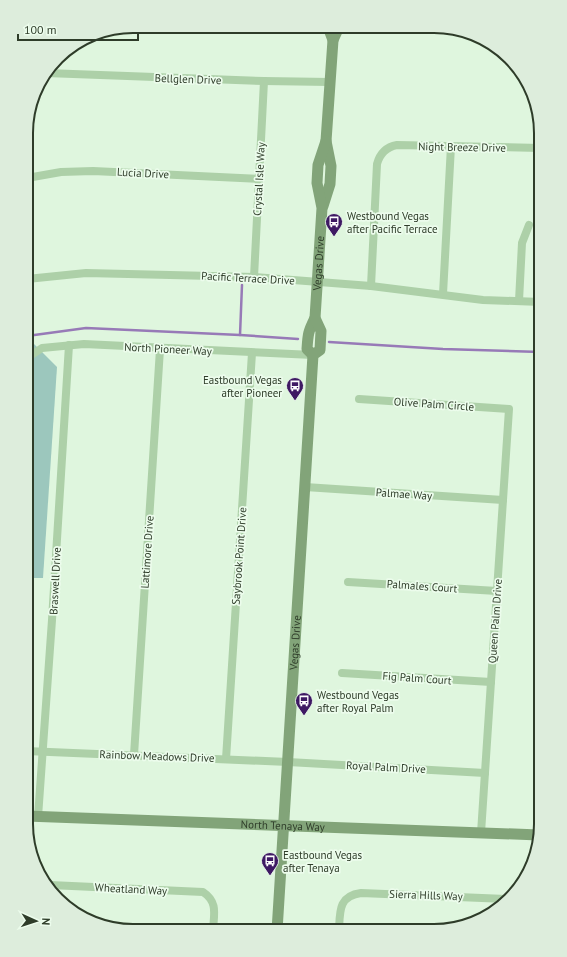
<svg xmlns="http://www.w3.org/2000/svg" width="567" height="957" font-family="'PT Sans',sans-serif">
	<rect width="100%" height="100%" fill="#dff6de"/>
	<polygon fill="#9cc7bd" points="34,344 57,367 43,578 26,578 27,345"/>
	<g fill="none" stroke-linecap="round" stroke-linejoin="round">
		<g stroke="#977ab7" stroke-width="2.5">
			<polyline points="240,335 242,285"/>
			<polyline points="27,336 86,328 240,335 298,339"/>
			<polyline points="329,342 443,349 541,352"/>
		</g>
		<g stroke="#add0a8" stroke-width="8">
			<polyline points="46,73 264,81 330,82"/>
			<polyline points="27,178 61,172 93,171 259,179"/>
			<polyline points="254,277 264,81"/>
			<polyline points="27,279 86,273 254,277 371,286 483,300 541,302"/>
			<path d="M371,286L377,164C380,153 386,147 397,145L541,148"/>
			<polyline points="443,294 451,146"/>
			<polyline points="519,301 522,243 529,225"/>
			<polyline points="27,358 42,348 84,344 313,355"/>
			<polyline points="359,399 509,409 481,833"/>
			<polyline points="305,487 503,500"/>
			<polyline points="348,582 497,591"/>
			<polyline points="342,673 491,682"/>
			<polyline points="26,751 288,762 485,773"/>
			<polyline points="134,755 160,349"/>
			<polyline points="226,759 252,353"/>
			<polyline points="38,817 52,620 69,345"/>
			<path d="M50,885L203,892C218,902 214,914 213,930"/>
			<path d="M339,931C340,912 338,896 361,893L506,899"/>
		</g>
		<g stroke="#82a479" stroke-width="11">
			<polyline points="333,40 339,27"/>
			<polyline points="323,206 330,184 331,166 326,141 333,40 328,27"/>
			<path d="M313,355L307,349C308,334 308,332 315,318"/>
			<path id="s1" d="M26,816L539,835"/>
			<path id="s2" d="M277,931L313,355L320,350L321,331L315,318L322,208L317,183L318,165L326,141"/>
		</g>
	</g>
	<defs>
		<symbol id="bus-pin" viewBox="-11 -11 22 30"><path d="M0 17L-7.5 6A9.5 9.5 0 1 1 7.5 6Z" fill="#3e1963" stroke="#ecfcec"/><path d="M-5-6H5V4H4V6H2V4H-2V6H-4V4H-5ZM-3.5-4V0h7V-4ZM-3.5 1.2v1.5H-2V1.2ZM2 1.2v1.5H3.5V1.2Z" fill="#fff"/></symbol>
	</defs>
	<g fill-rule="evenodd">
		<use href="#bus-pin" x="324" y="212" width="20" height="27"/>
		<use href="#bus-pin" x="285" y="376" width="20" height="27"/>
		<use href="#bus-pin" x="294" y="691" width="20" height="27"/>
		<use href="#bus-pin" x="260" y="851" width="20" height="27"/>
	</g>
	<g text-anchor="middle" stroke-width="3.5" stroke-linejoin="round" paint-order="stroke">
		<g font-size="11" fill="#2e3c29" stroke="#ecfcec">
			<text transform="translate(188 79) rotate(2)" y="4">Bellglen Drive</text>
			<text transform="translate(462 147) rotate(1)" y="4">Night Breeze Drive</text>
			<text transform="translate(143 173) rotate(3)" y="4">Lucia Drive</text>
			<text transform="translate(259 179) rotate(-87)" y="4">Crystal Isle Way</text>
			<text dy="4" stroke="none"><textPath href="#s2" startOffset="674">Vegas Drive</textPath></text>
			<text transform="translate(248 278) rotate(3)" y="4">Pacific Terrace Drive</text>
			<text transform="translate(168 349) rotate(3)" y="4">North Pioneer Way</text>
			<text transform="translate(434 404) rotate(4)" y="4">Olive Palm Circle</text>
			<text transform="translate(404 494) rotate(4)" y="4">Palmae Way</text>
			<text transform="translate(147 552) rotate(-86)" y="4">Lattimore Drive</text>
			<text transform="translate(239 556) rotate(-86)" y="4">Saybrook Point Drive</text>
			<text transform="translate(55 581) rotate(-87)" y="4">Braswell Drive</text>
			<text transform="translate(422 586) rotate(4)" y="4">Palmales Court</text>
			<text transform="translate(495 621) rotate(-86)" y="4">Queen Palm Drive</text>
			<text dy="4" stroke="none"><textPath href="#s2" startOffset="289">Vegas Drive</textPath></text>
			<text transform="translate(417 678) rotate(4)" y="4">Fig Palm Court</text>
			<text transform="translate(157 756) rotate(2)" y="4">Rainbow Meadows Drive</text>
			<text transform="translate(386 767) rotate(3)" y="4">Royal Palm Drive</text>
			<text dy="4" stroke="none"><textPath href="#s1" startOffset="257">North Tenaya Way</textPath></text>
			<text transform="translate(131 889) rotate(3)" y="4">Wheatland Way</text>
			<text transform="translate(426 895) rotate(2)" y="4">Sierra Hills Way</text>
		</g>
		<g font-size="11" fill="#2e3c29" stroke="#ecfcec" text-anchor="start">
			<text x="347" y="220">Westbound Vegas<tspan x="347" dy="13">after Pacific Terrace</tspan></text>
			<text x="282" y="384" text-anchor="end">Eastbound Vegas<tspan x="282" dy="13">after Pioneer</tspan></text>
			<text x="317" y="699">Westbound Vegas<tspan x="317" dy="13">after Royal Palm</tspan></text>
			<text x="283" y="859">Eastbound Vegas<tspan x="283" dy="13">after Tenaya</tspan></text>
		</g>
	</g>
	<path d="M0 0H567V957H0ZM133 33H434A100 100 0 0 1 534 133V824A100 100 0 0 1 434 924H133A100 100 0 0 1 33 824V133A100 100 0 0 1 133 33Z" fill="#ddeddc" fill-rule="evenodd"/>
	<path fill="none" stroke="#2e3c29" stroke-width="2" d="M133 33H434A100 100 0 0 1 534 133V824A100 100 0 0 1 434 924H133A100 100 0 0 1 33 824V133A100 100 0 0 1 133 33Z"/>
	<g transform="translate(36 921) rotate(93)" stroke="#ecfcec" stroke-width="3" paint-order="stroke">
	<path d="M0-3L7 15L0 10L-7 15Z" fill="#2e3c29"/>
	<text y="-6" font-size="11" font-weight="bold" text-anchor="middle" fill="#2e3c29">N</text>
	</g>
	<path d="M18 34v6h120v-6" fill="none" stroke="#2e3c29" stroke-width="2"/>
	<text x="24" y="34" font-size="12" fill="#2e3c29" stroke="#ecfcec" stroke-width="3" paint-order="stroke">100 m</text>
</svg>
